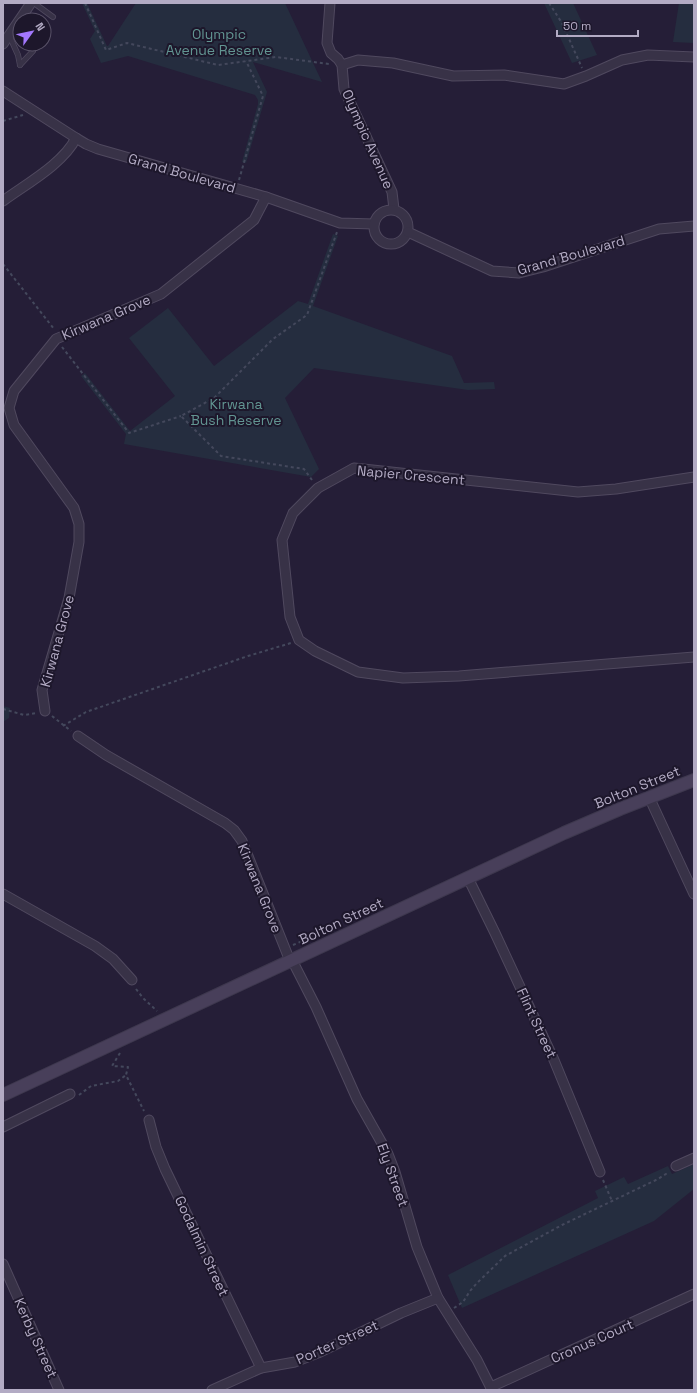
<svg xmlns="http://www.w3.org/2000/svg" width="697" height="1393" font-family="'Space Grotesk',sans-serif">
	<rect width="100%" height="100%" fill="#251e37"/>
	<g fill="#252d3f">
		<polygon points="82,3 87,3 107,46 108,46 136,3 285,3 322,82 253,62 267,92 246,163 242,162 258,104 258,100 255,95 128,56 101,63 90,39 95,31"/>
		<polygon points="544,3 573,3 597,55 572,63"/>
		<polygon points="679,3 694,3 694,43 673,42"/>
		<polygon points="333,234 338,236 313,306 452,356 464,383 494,382 495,389 468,390 314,368 285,398 319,469 311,477 124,444 126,434 81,376 85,373 130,431 175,396 129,338 168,308 214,366 298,301 308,304"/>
		<polygon points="3,706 10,708 9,718 3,722"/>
		<polygon points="694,1164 694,1189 654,1221 462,1308 448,1275 598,1198 595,1191 624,1177 628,1184 668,1166 672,1174"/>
	</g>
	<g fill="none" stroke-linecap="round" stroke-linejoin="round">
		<defs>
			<g id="lane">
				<polyline points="34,3 53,17"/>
				<polyline points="9,35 18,55 20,65"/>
				<polyline points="20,65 33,51"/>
			</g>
			<g id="street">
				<polyline points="330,3 327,43 331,53 338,59 342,65 344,89 392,192 394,209"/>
				<polyline points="3,44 31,3"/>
				<polyline points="342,65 358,60 393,63 453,76 504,75 564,84 586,76 622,60 648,55 694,57"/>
				<polyline points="3,91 76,138 86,144 98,149 266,197 340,223 374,224"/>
				<path d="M3,201C26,184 63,164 76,138"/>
				<circle cx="391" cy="227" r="17"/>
				<polyline points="408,232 492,271 519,273 543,267 659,229 694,226"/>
				<polyline points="694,477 616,489 578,492 354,468 318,488 293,513 282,540 290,617 299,640 315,651 358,672 403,678 459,676 694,657"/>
				<polyline points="45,711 42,690 69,598 79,542 79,524 74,508 14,425 9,408 14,391 56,339 161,294 254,220 266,197"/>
				<polyline points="78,736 106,755 225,823 234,830 242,841 290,961"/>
				<polyline points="649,797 694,894"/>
				<polyline points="468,878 495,933 554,1060 600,1172"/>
				<polyline points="3,894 95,946 113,959 132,980"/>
				<polyline points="292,960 316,1007 357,1099 388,1154 395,1172 417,1247 438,1298 477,1360 492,1390"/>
				<polyline points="149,1120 156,1147 165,1169 261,1368"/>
				<polyline points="3,1127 70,1094"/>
				<polyline points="676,1166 694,1158"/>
				<polyline points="3,1264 59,1390"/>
				<polyline points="491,1387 694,1294"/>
				<polyline points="212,1390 261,1368 295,1362 318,1353 401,1313 438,1298"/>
			</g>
			<polyline id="secondary" points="3,1095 564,833 620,809 694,780"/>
		</defs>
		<use href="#lane" stroke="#50495f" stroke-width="6"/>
		<use href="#street" stroke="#50495f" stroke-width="11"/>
		<use href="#secondary" stroke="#3e384e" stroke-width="14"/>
		<g stroke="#44485c" stroke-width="2" stroke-dasharray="3 3" stroke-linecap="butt">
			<polyline points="85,3 106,50 127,43 218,65 276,57 329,64"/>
			<polyline points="549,3 562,23 582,68"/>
			<polyline points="3,121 23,115"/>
			<polyline points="239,180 263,96 246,61"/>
			<polyline points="3,264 54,329"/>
			<polyline points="62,347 129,433 181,416"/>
			<polyline points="312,480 304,469 221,456 181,416 214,398 273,339 307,315 337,232"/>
			<polyline points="3,709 24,715 36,713"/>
			<polyline points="52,716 71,731"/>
			<polyline points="63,726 86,712 248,656 291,643"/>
			<polyline points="368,911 378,906"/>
			<polyline points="293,945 317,935"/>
			<polyline points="136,989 143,998 157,1011"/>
			<polyline points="120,1053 112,1066 128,1067 126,1075 144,1111"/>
			<polyline points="79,1095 91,1086 118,1081 126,1075"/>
			<polyline points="603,1180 612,1201"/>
			<polyline points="454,1308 463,1302 470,1291 477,1283 505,1256 562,1225 658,1179 669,1172"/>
		</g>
		<use href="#lane" stroke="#383247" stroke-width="4.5"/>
		<use href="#street" stroke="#383247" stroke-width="9"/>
		<use href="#secondary" stroke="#483f5a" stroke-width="12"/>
	</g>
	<g text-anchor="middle" stroke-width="4" stroke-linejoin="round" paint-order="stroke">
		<g font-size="14" fill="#629592" stroke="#1d172b">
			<text x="219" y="39">Olympic<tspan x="219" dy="16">Avenue Reserve</tspan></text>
			<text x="236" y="409">Kirwana<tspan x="236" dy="16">Bush Reserve</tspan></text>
		</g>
		<g font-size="14" fill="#b3abc4" stroke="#1d172b">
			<text transform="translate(368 139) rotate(66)" y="5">Olympic Avenue</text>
			<text transform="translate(182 173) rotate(16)" y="5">Grand Boulevard</text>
			<text transform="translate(571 255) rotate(-16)" y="5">Grand Boulevard</text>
			<text transform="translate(106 317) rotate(-23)" y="5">Kirwana Grove</text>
			<text transform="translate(411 475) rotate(5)" y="5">Napier Crescent</text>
			<text transform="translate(57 641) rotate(-75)" y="5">Kirwana Grove</text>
			<text transform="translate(637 787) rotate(-22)" y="5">Bolton Street</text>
			<text transform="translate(260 888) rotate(68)" y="5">Kirwana Grove</text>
			<text transform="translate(341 921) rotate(-25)" y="5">Bolton Street</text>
			<text transform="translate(537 1023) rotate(65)" y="5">Flint Street</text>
			<text transform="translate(393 1175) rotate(70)" y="5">Ely Street</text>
			<text transform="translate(202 1246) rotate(65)" y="5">Godalmin Street</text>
			<text transform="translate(36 1338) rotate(66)" y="5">Kerby Street</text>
			<text transform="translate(592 1341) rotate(-24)" y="5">Cronus Court</text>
			<text transform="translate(337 1342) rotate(-24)" y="5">Porter Street</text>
		</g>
	</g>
	<rect width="697" height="1393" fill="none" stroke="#b3abc4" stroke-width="8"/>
	<g transform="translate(32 32) rotate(57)"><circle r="19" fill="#1d172b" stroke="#595268"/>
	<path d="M0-3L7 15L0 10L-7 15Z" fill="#a378fd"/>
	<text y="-6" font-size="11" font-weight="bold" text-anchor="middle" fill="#b3abc4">N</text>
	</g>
	<path d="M557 30v6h81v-6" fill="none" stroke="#b3abc4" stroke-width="2"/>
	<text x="563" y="30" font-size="12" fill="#b3abc4" stroke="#1d172b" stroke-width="3" paint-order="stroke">50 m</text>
</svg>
